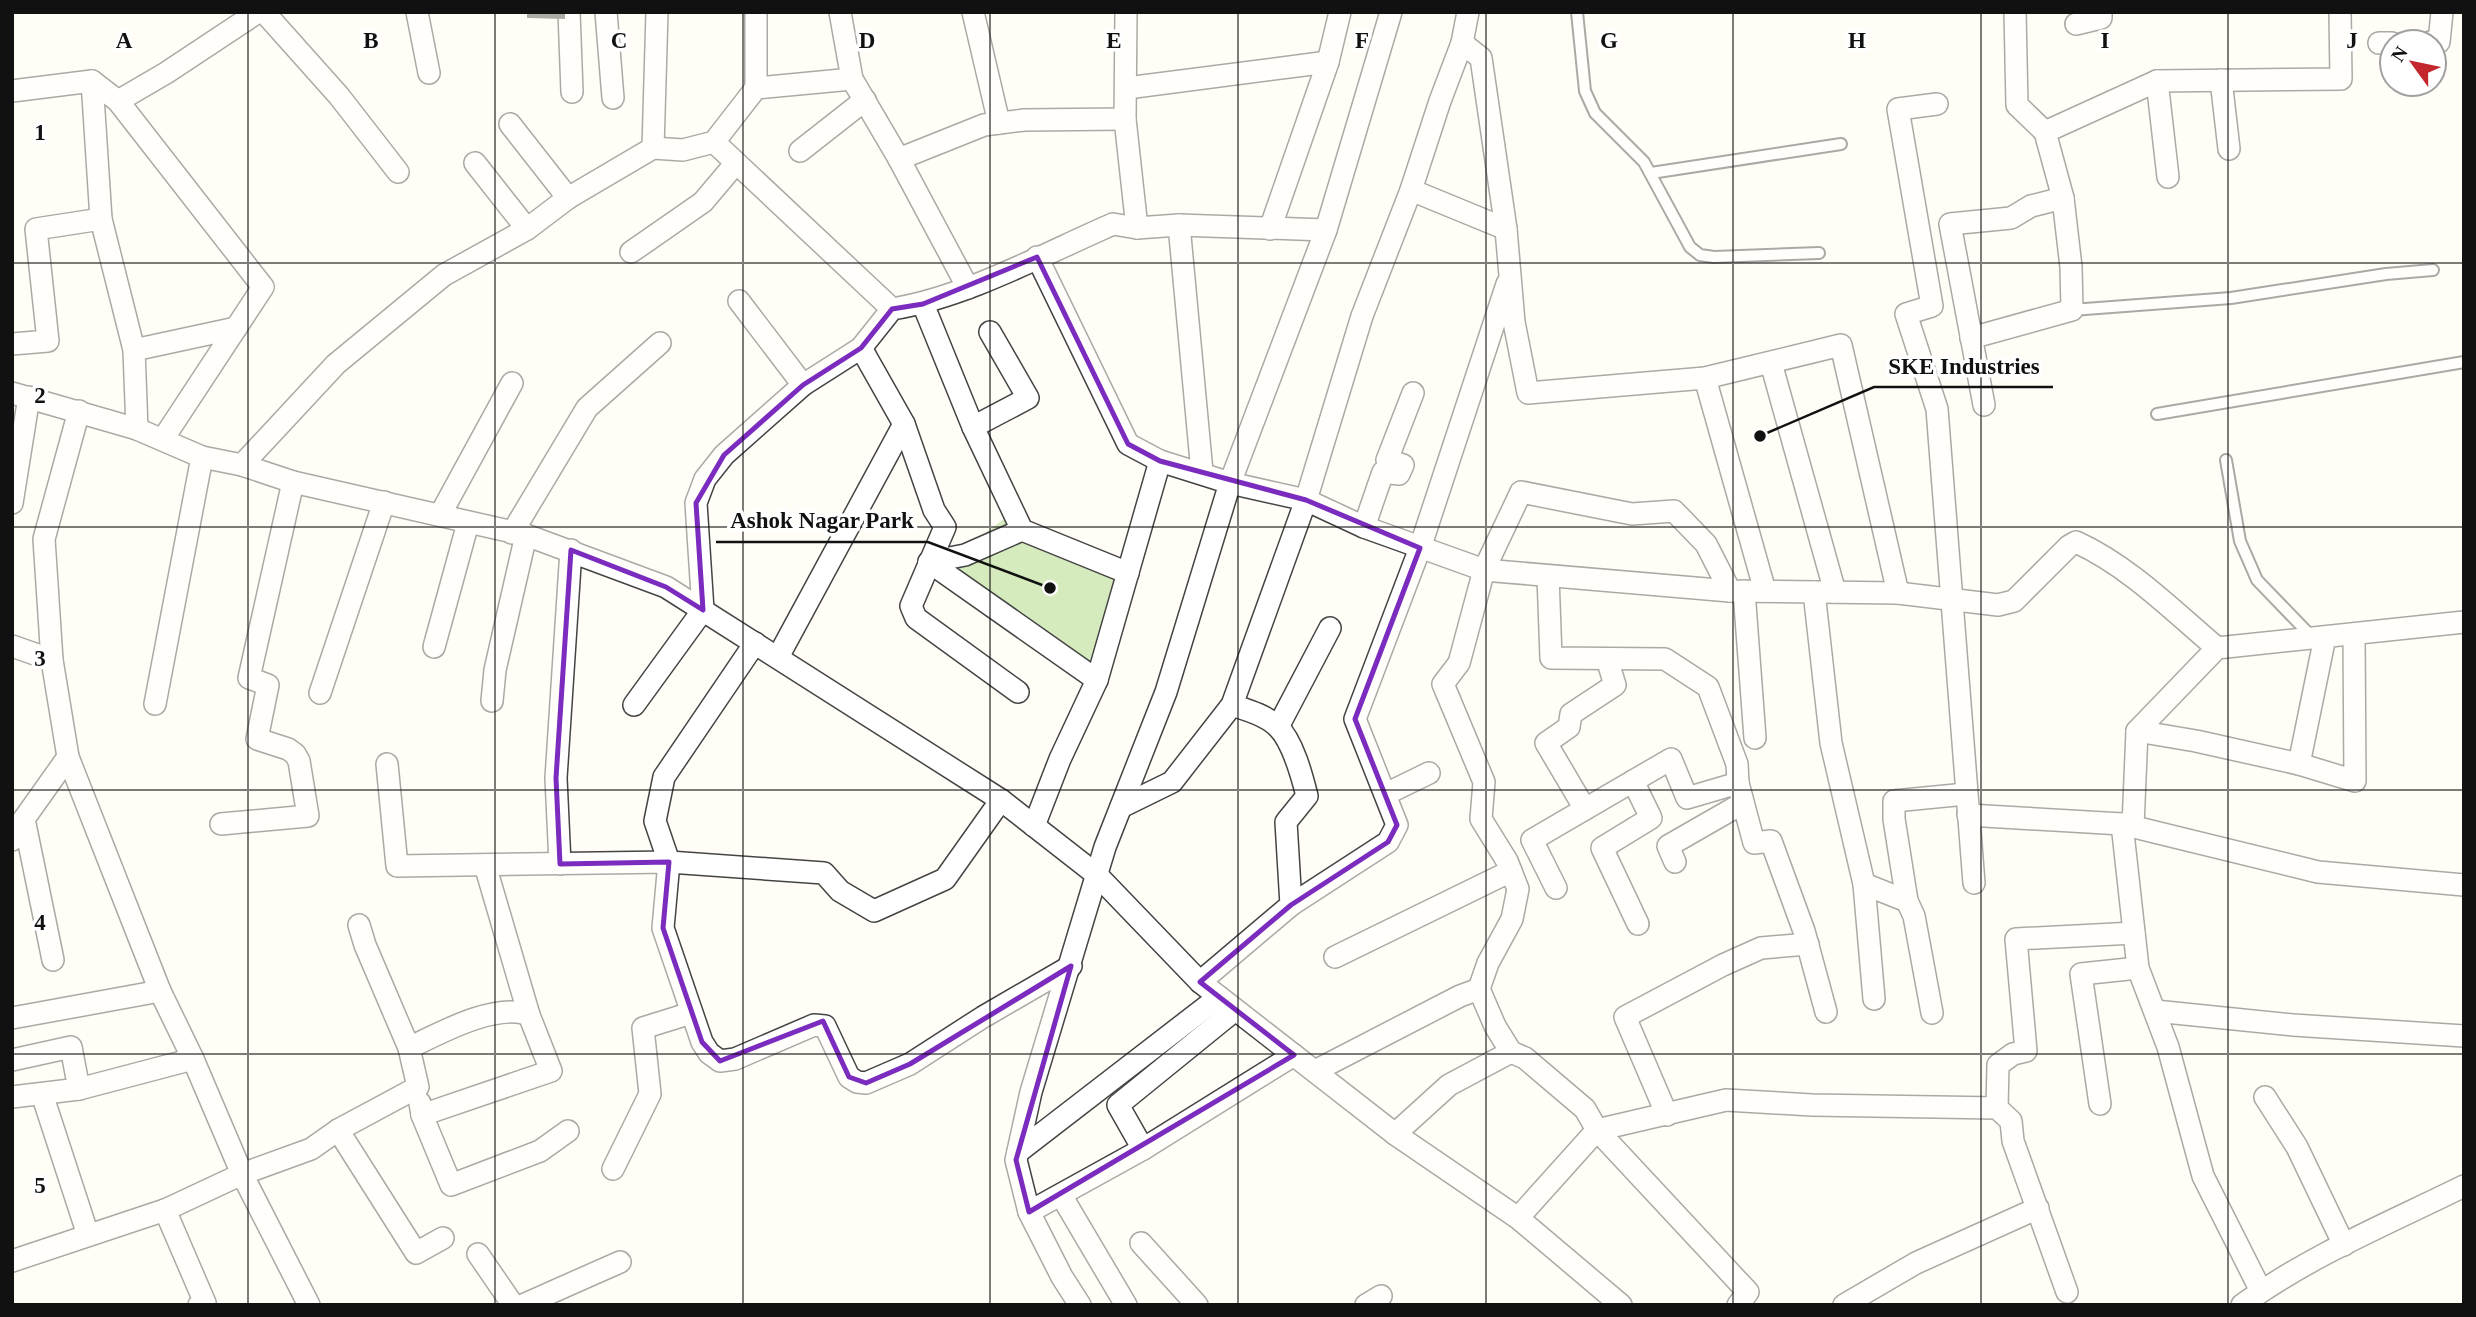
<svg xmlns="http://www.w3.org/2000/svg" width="2476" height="1317" font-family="'Times New Roman',serif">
	<rect width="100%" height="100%" fill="#fffdf5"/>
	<polygon fill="#d5ebbd" points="1005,518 1120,576 1091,667 998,600 949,561"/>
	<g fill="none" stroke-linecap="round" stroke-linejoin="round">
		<defs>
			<g id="service">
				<polyline points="1577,12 1585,91 1595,113 1644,162 1690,247 1700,255 1714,257 1819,253"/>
				<polyline points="1651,173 1841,144"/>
				<polyline points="2072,310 2231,298 2386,274 2433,270"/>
				<polyline points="2157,414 2464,362"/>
				<polyline points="2226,460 2240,541 2257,580 2313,638"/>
			</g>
			<g id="minor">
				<polyline points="264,12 339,96 398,172"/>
				<polyline points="417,12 429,73"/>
				<polyline points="569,12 572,92"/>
				<polyline points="606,12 613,98"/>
				<polyline points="840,12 852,79 899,159 968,288"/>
				<polyline points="973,12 999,123"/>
				<polyline points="1126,12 1125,119 1137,228"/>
				<polyline points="2076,24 2101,18 2101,12"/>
				<polyline points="2430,42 2439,42 2442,12"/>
				<polyline points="1462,43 1481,58 1506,229 1514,322 1528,393 1705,378 1841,345 1898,593"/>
				<polyline points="2379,43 2392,43"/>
				<polyline points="2221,80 2229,149"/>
				<polyline points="92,81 118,101 263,287 163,439"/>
				<polyline points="2157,81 2168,177"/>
				<polyline points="756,88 756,12"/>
				<polyline points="1127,88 1328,62"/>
				<polyline points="12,91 92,81 101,219 134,350 137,429"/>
				<polyline points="118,101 166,73 258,12"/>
				<polyline points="1937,104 1898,109 1932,306 1906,314 1937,409 1974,883"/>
				<polyline points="510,124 568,198"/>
				<polyline points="2045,132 2157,81 2341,79 2340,12"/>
				<polyline points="714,142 892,309"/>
				<polyline points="653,148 657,12"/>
				<polyline points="800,151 865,100"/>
				<polyline points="899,159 984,125 1024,120 1125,119"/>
				<polyline points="475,163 527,229"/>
				<polyline points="1411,190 1506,229"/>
				<polyline points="1179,225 1202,472"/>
				<polyline points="1270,229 1328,62 1340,12"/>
				<polyline points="631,252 703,202 735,164"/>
				<path d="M1037,257L1128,444L1160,461L1230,483L1306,500L1364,527L1484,570L1730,591L1898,593L1998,605L2014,601L2069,546L2076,542C2129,566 2173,611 2217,648"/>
				<polyline points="739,301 803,385"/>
				<polyline points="923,304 973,427 1022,530 1128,573"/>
				<polyline points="1971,338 2072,310 2071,267 2063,198 2045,132 2017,105 2015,12"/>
				<polyline points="12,344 48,341 36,229 101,219"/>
				<polyline points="861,348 904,424 934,510 945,527 911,606 916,618 1018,692"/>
				<polyline points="134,350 236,328"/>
				<polyline points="1771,363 1835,592"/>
				<polyline points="1705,378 1765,591"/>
				<polyline points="12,393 137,429 202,457 242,465 293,482 526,535 666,587 1001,800 1097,875 1200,982 1395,1134 1518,1218 1621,1305"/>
				<polyline points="1984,405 1950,224 2011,218 2031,206 2063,198"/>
				<polyline points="79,411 44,539 52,660 68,757 160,991 193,1059 242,1174 309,1305"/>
				<polyline points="973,427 1028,398 990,332"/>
				<polyline points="242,465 336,364 444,275 527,229 568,198 653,148 683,150 714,142 756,88 852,79"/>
				<polyline points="12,503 29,397"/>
				<polyline points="440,515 512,383"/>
				<polyline points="1364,527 1383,472 1399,474 1403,465 1387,460 1413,393"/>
				<polyline points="512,533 587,408 660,343"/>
				<polyline points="929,562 1097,680"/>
				<polyline points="929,562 965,555 1022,530"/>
				<polyline points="1548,576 1551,658 1665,659 1708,687 1737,764 1738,783 1754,843 1771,841 1804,931 1826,1012"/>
				<polyline points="1744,591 1755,738"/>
				<polyline points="1814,592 1831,743 1864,884 1907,901 1914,916 1932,1013"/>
				<polyline points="755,643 664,777 655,821 669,862 663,928 702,1042 709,1053 720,1061 735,1059 814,1025 825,1026 849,1077 857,1082 866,1083 910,1064 983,1017 1071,966"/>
				<polyline points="12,646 52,660"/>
				<polyline points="434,647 468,523"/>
				<polyline points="778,657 904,424"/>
				<polyline points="320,693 384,502"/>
				<polyline points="492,701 495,670 526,535"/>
				<polyline points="155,704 202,457"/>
				<path d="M634,705L703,610L696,503L705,479L724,455L803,385L861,348L892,309C966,297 1044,254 1113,224L1137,228L1179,225L1326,230"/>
				<polyline points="1278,727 1330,628"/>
				<polyline points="2137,731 2196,741 2299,764 2325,637"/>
				<polyline points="387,764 397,866 669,862 824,873 840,891 874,911 945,879 1001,800"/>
				<polyline points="2299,764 2355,781 2354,634"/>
				<polyline points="1633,781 1651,818 1602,848 1638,924"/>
				<polyline points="1386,794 1429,773"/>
				<polyline points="1121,807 1172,782 1232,705 1306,500 1362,316 1411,190 1440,101 1462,43 1468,12"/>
				<polyline points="1585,809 1546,743 1569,727 1571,714 1615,685 1607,659"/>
				<polyline points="1968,815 2122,824 2318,872 2464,885"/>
				<polyline points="24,819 53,960"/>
				<polyline points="221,824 308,816 299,761 295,754 288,749 257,739 268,685 249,678 293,482"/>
				<polyline points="2122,824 2138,968 2168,1047 2203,1176 2261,1291"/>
				<polyline points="1034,826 1060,759 1097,680 1160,461"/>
				<polyline points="2133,826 2137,731 2217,648 2464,622"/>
				<polyline points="12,840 24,819 68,757"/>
				<polyline points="1675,862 1668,846 1743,803"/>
				<polyline points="560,864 556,778 571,550"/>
				<polyline points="485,865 529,1015"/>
				<polyline points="1864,884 1874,999"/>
				<polyline points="1556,888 1532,840 1671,759 1687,798 1738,783"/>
				<polyline points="1907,901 1894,819 1894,801 1966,794"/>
				<polyline points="1291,905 1388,842 1397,825 1355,719 1420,548 1507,284"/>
				<polyline points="1335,957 1511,871"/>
				<path d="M1200,982L1291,905L1286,822L1307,796C1302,776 1293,741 1277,726C1265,715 1247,710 1232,705"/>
				<polyline points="2155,1011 2293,1025 2464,1036"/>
				<polyline points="12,1018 160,991"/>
				<path d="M409,1048C440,1033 496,1002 529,1015L551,1071L422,1115"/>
				<polyline points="1511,1052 1525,1058 1585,1109 1597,1130 1726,1100 1812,1105 1997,1108 2011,1121 2013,1141 2067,1292"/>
				<polyline points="12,1060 71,1047 79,1089"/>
				<polyline points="1315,1071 1460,996 1479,989"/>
				<polyline points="42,1094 88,1235"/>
				<polyline points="12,1097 79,1089 193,1059"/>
				<polyline points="2265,1097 2297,1147 2344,1245"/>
				<polyline points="420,1103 422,1115 451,1185 540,1151 568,1131"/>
				<polyline points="2100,1104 2081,974 2138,968"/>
				<polyline points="1997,1108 1998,1065 2013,1054 2026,1051 2016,939 2134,933"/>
				<polyline points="1667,1115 1625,1017 1723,965 1761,948 1808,944"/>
				<polyline points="338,1130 416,1253 443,1238"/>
				<polyline points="1395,1134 1449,1085 1511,1052 1495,1026 1479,989 1488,963 1512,919 1518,889 1507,861 1481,819 1484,782 1443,684 1459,663 1484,570 1521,492 1632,514 1674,511 1706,544 1730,591"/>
				<polyline points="1143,1149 1294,1055"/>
				<polyline points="1018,1152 1219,997"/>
				<polyline points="613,1169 650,1094 643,1028 691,1013"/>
				<polyline points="1061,1195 1126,1305"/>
				<polyline points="165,1210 205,1303 199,1305"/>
				<polyline points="1029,1212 1143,1149 1118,1105 1235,1010"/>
				<polyline points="1518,1218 1597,1130 1748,1292 1738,1305"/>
				<polyline points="1141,1243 1197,1305"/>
				<polyline points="478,1254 513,1305"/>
				<polyline points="12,1261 165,1210 242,1174 311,1149 338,1130 418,1087 409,1048 365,945 359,925"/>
				<polyline points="523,1305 620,1262"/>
				<polyline points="1080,1305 1062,1277 1029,1212 1016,1160 1031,1092 1105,847 1166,692 1230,483 1326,230 1391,12"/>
				<polyline points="1366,1305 1381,1296"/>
				<polyline points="1844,1305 1916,1263 2038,1208"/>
				<path d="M2242,1305C2309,1256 2389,1223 2464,1186"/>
			</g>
		</defs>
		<use href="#service" stroke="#444" stroke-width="14"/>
		<use href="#minor" stroke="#444" stroke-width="24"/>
		<use href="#service" stroke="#fff" stroke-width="10"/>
		<use href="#minor" stroke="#fff" stroke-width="21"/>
	</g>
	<polygon fill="#4d4742" points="527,12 565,12 565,19 527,18"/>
	<path d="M0 0H2476V1317H0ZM1037,257L1128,444L1160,461L1306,500L1420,548L1355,719L1397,825L1388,842L1291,905L1200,982L1294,1055L1029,1212L1016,1160L1071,966L910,1064L866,1083L849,1077L823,1021L720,1061L702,1042L663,928L669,862L560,864L556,778L571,550L666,587L703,610L696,503L724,455L803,385L861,348L892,309L923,304Z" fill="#fffdf5" fill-opacity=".55" fill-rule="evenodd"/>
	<path fill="none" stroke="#7b2cbf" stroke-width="5" stroke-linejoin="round" d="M1037,257L1128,444L1160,461L1306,500L1420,548L1355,719L1397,825L1388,842L1291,905L1200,982L1294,1055L1029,1212L1016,1160L1071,966L910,1064L866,1083L849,1077L823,1021L720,1061L702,1042L663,928L669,862L560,864L556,778L571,550L666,587L703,610L696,503L724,455L803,385L861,348L892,309L923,304Z"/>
	<path fill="none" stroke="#111" stroke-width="2" stroke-opacity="0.55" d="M248,12V1305M495,12V1305M743,12V1305M990,12V1305M1238,12V1305M1486,12V1305M1733,12V1305M1981,12V1305M2228,12V1305M12,263H2464M12,527H2464M12,790H2464M12,1054H2464"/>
	<g font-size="23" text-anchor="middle" font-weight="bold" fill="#111" stroke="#fff" stroke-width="7" stroke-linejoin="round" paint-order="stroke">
		<text x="124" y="48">A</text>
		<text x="371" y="48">B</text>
		<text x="619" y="48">C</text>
		<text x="867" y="48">D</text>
		<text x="1114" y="48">E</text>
		<text x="1362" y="48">F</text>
		<text x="1609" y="48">G</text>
		<text x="1857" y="48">H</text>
		<text x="2105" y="48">I</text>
		<text x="2352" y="48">J</text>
		<text x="40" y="140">1</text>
		<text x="40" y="403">2</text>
		<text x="40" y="666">3</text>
		<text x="40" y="930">4</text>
		<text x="40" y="1193">5</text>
	</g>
	<path fill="none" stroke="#111" stroke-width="2.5" d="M1760 436L1874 387H2053M1050 588L928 542H716"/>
	<g fill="#111" stroke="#fff" stroke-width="2.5">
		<circle cx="1760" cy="436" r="7"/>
		<circle cx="1050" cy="588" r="7"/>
	</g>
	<g font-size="23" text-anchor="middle" font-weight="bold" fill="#111" stroke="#fff" stroke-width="7" stroke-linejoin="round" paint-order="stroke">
		<text x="1964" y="374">SKE Industries</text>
		<text x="822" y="528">Ashok Nagar Park</text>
	</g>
	<rect width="2476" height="1317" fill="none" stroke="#111111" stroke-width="28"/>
	<g transform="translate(2413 63) rotate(303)"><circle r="33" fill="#ffffff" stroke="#a0a0a0" stroke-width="2"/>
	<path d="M0-5L12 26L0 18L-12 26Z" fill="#c4262e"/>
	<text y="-10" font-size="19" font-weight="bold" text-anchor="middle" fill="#111111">N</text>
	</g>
</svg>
